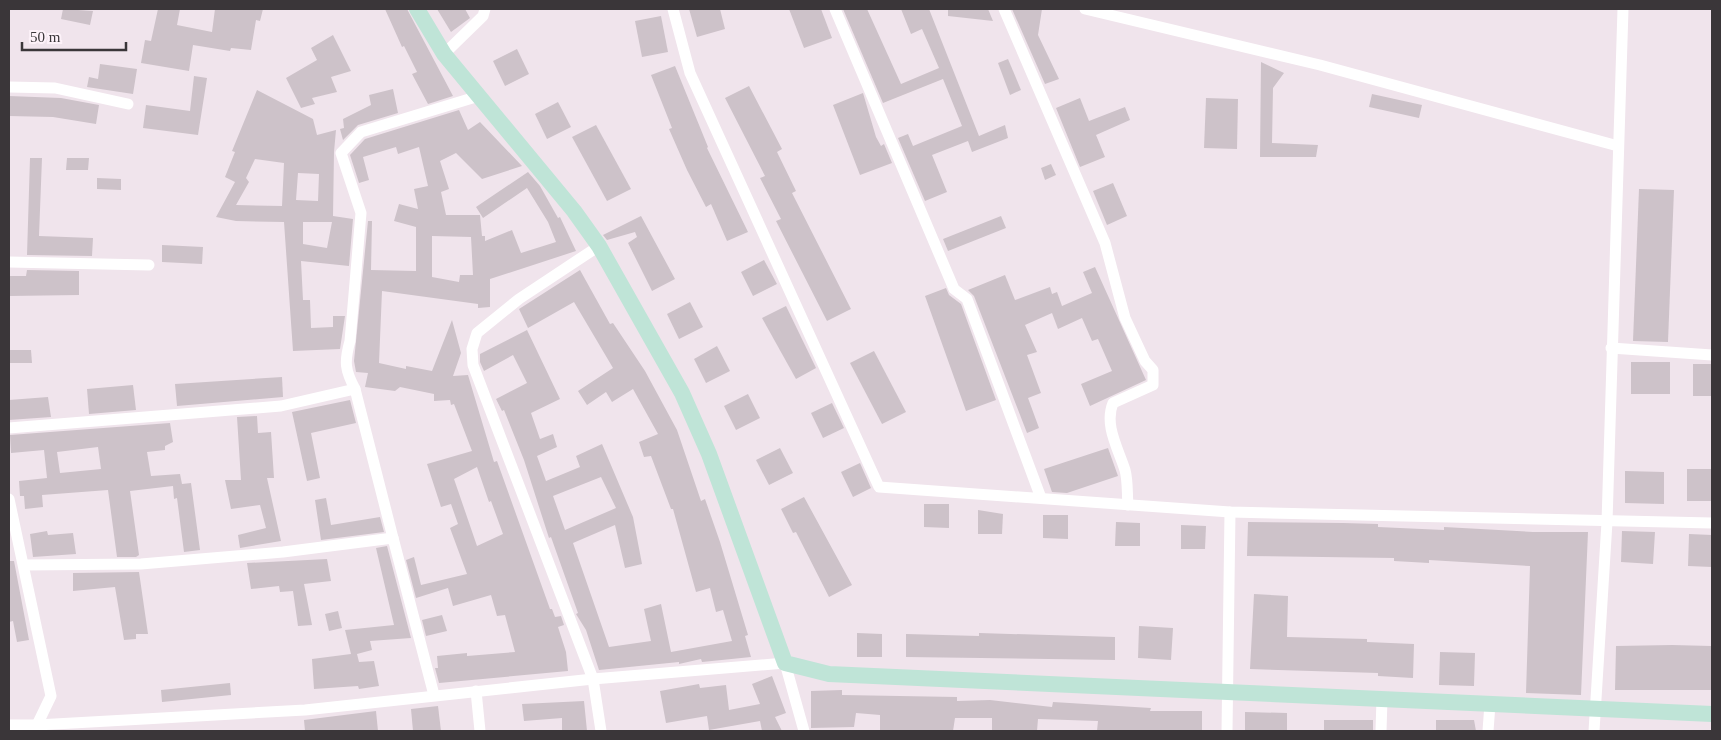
<svg xmlns="http://www.w3.org/2000/svg" width="1721" height="740" font-family="Georgia,serif">
	<rect width="100%" height="100%" fill="#f0e4ec"/>
	<g fill="#cdc2c9" fill-rule="evenodd">
		<polygon points="63,9 93,11 90,25 61,19"/>
		<polygon points="158,9 180,9 177,25 212,32 215,9 263,9 260,21 256,20 251,50 231,48 230,51 193,45 189,71 141,63 145,40 151,41"/>
		<polygon points="385,9 407,9 453,96 428,104 412,74 417,72 404,46 402,47"/>
		<polygon points="437,9 465,9 470,18 451,32"/>
		<polygon points="689,9 720,9 725,29 697,37"/>
		<polygon points="789,9 821,9 832,38 804,48"/>
		<polygon points="843,9 867,9 901,84 939,68 922,29 911,34 901,9 929,9 979,136 1005,125 1008,138 972,152 968,141 932,155 947,192 925,201 898,138 908,134 913,146 962,126 943,79 883,103"/>
		<polygon points="948,9 988,9 993,21 948,16"/>
		<polygon points="1012,9 1042,9 1038,35 1059,79 1045,84"/>
		<polygon points="661,16 668,52 642,57 635,21"/>
		<polygon points="333,35 351,71 331,77 337,92 312,98 315,104 301,108 286,78 317,60 311,48"/>
		<polygon points="517,49 529,74 505,86 493,61"/>
		<polygon points="1008,59 1021,90 1010,95 998,63"/>
		<polygon points="1261,62 1284,73 1273,88 1272,143 1318,145 1316,157 1260,157"/>
		<polygon points="100,64 137,69 133,94 87,87 89,77 98,79"/>
		<polygon points="675,66 708,147 707,148 748,232 727,241 711,204 706,207 687,170 669,129 672,128 651,75"/>
		<polygon points="194,76 207,78 198,135 143,128 146,105 190,111"/>
		<polygon points="749,86 782,149 777,152 796,191 792,193 851,309 827,321 776,221 781,219 760,178 765,176 725,98"/>
		<polygon points="393,89 398,113 358,125 343,140 340,129 344,128 343,119 371,105 369,95"/>
		<path d="M257,90L313,119L317,135L336,130L334,152L333,216L353,219L349,266L301,261L303,300H310L311,328L333,327V316H345L340,349L293,351L284,222L236,221L216,217L235,182L225,177L235,152L232,151ZM255,159L284,163L282,206L236,205L249,182L246,178ZM298,173L319,174L318,201L296,200ZM303,222H332L327,248L303,244Z"/>
		<polygon points="863,93 876,137 881,146 884,144 892,163 860,175 833,105"/>
		<polygon points="1372,94 1422,105 1419,118 1369,107"/>
		<polygon points="9,96 61,98 99,105 96,124 53,117 9,116"/>
		<polygon points="1080,98 1089,121 1125,107 1130,120 1096,135 1105,157 1080,167 1056,108"/>
		<polygon points="1206,98 1238,99 1237,149 1204,148"/>
		<polygon points="558,102 571,127 547,139 535,114"/>
		<path d="M459,110L468,130L480,122L522,166L482,179L456,153L440,161L449,189L441,192L446,215H480L482,236H485V241L512,230L521,253L556,242L548,222L527,188L483,218L476,207L528,172L540,186L558,218L560,217L576,251L490,279V307L478,308V304L382,291L379,363L406,369V366L432,371L452,320L461,353L453,376L468,375L494,462L497,461L550,609H552L555,617L561,616L564,625L558,627L566,652L568,671L439,683L435,668H438L437,656L467,653V656L515,652L505,615L497,616L491,595L453,606L448,588L416,598L406,560L414,557L421,585L467,574L450,528L458,524L451,504L441,507L427,464L472,451L454,404L451,405L450,400L434,401V394L400,387L395,391L365,387L368,373L356,372L354,361L368,221H372L371,270L416,271V227L394,221L399,204L418,209L414,189L428,186L419,147L398,154L396,147L363,157L369,180L359,183L350,155L365,139ZM432,236L471,237L473,275H460L459,282L432,277ZM477,467L489,502L491,501L503,534L477,546L454,479Z"/>
		<polygon points="596,125 631,189 607,201 572,137"/>
		<polygon points="30,158 42,158 39,236 93,238 92,256 27,255"/>
		<polygon points="67,158 89,158 88,170 66,170"/>
		<polygon points="1051,164 1056,175 1045,180 1041,168"/>
		<polygon points="97,178 121,179 121,190 97,189"/>
		<polygon points="1113,183 1127,216 1107,225 1093,191"/>
		<polygon points="1639,189 1674,190 1668,342 1633,341"/>
		<polygon points="641,216 675,279 652,291 628,243 637,237 635,232 607,240 603,235"/>
		<polygon points="1001,216 1006,228 948,251 943,239"/>
		<polygon points="162,245 203,247 202,264 162,262"/>
		<polygon points="764,260 777,284 753,296 741,272"/>
		<polygon points="1095,267 1146,380 1090,406 1081,384 1112,371 1098,339 1092,341 1082,318 1058,329 1052,313 1025,325 1037,352 1027,355 1041,393 1028,398 1039,428 1027,433 974,296 968,290 1005,275 1015,300 1050,287 1052,294 1057,292 1062,306 1092,293 1083,272"/>
		<polygon points="27,270 79,271 79,295 9,296 9,276 26,276"/>
		<path d="M580,270L610,324L613,323L645,371L677,430L701,501L705,499L720,542L748,635L745,636L751,657L702,662L701,659L679,664V662L599,670L586,630L576,614L578,613L551,537L549,538L524,460L504,410L502,411L496,399L527,383L513,355L484,371L480,362V354L527,330L560,399L531,413L540,439L553,434L557,447L537,456L546,481L580,467L576,456L602,444L633,517L642,564L625,568L615,525L573,543L609,647L651,641L644,609L661,604L671,652L732,641L723,610L716,612L710,588L696,592L673,509H671L651,456L644,457L639,442L658,434L633,389L612,402L606,392L587,405L578,391L613,368L574,302L528,328L519,309ZM601,477L616,508L565,530L553,496Z"/>
		<polygon points="946,288 949,295 961,304 996,400 966,411 925,296"/>
		<polygon points="690,302 703,327 679,339 667,314"/>
		<polygon points="786,306 816,368 796,379 762,318"/>
		<polygon points="717,346 730,371 706,383 694,359"/>
		<polygon points="9,350 31,350 32,363 9,363"/>
		<polygon points="874,351 906,412 882,424 850,363"/>
		<rect x="1631" y="362" width="39" height="32"/>
		<rect x="1693" y="364" width="19" height="32"/>
		<polygon points="282,377 283,397 177,406 175,384"/>
		<polygon points="133,385 136,410 89,414 87,389"/>
		<polygon points="748,394 760,418 736,430 724,406"/>
		<polygon points="48,397 51,417 9,420 9,400"/>
		<polygon points="350,400 356,423 311,433 320,478 307,481 292,412"/>
		<polygon points="832,403 844,428 823,438 811,413"/>
		<polygon points="257,416 258,433 271,432 274,478 267,478 281,541 240,548 238,535 266,528 260,505 231,509 225,480 241,480 237,417"/>
		<path d="M170,423L173,442L165,446V450L147,452L151,476L180,474L182,484L191,483L200,550L184,552L177,498L174,499L173,486L130,491L139,555L136,557H117L108,490L42,495L43,507L25,509L24,496H20L19,481L47,478L44,450L11,453L10,435ZM98,447L101,469L60,473L57,452Z"/>
		<polygon points="780,448 793,473 769,485 756,460"/>
		<polygon points="1108,448 1118,476 1067,493 1052,492 1044,469"/>
		<polygon points="860,463 871,488 853,497 841,472"/>
		<rect x="1687" y="469" width="25" height="32"/>
		<polygon points="1625,471 1664,472 1664,504 1625,503"/>
		<polygon points="804,497 852,585 829,597 796,532 793,533 781,509"/>
		<polygon points="326,498 331,525 380,517 384,532 321,540 315,500"/>
		<polygon points="924,504 949,504 949,528 924,527"/>
		<polygon points="978,510 1003,514 1002,534 978,534"/>
		<polygon points="1043,515 1068,515 1068,539 1043,538"/>
		<polygon points="1116,522 1140,523 1140,546 1115,546"/>
		<polygon points="1248,522 1343,523 1378,524 1378,527 1444,530 1444,527 1533,532 1588,532 1581,695 1526,693 1530,566 1429,560 1429,563 1394,561 1394,558 1247,556"/>
		<polygon points="1181,525 1206,526 1205,549 1181,549"/>
		<polygon points="47,531 48,535 73,533 76,554 33,557 30,534"/>
		<polygon points="1622,531 1655,532 1653,564 1621,562"/>
		<polygon points="1689,534 1712,535 1712,567 1688,566"/>
		<polygon points="387,546 411,638 370,641 372,650 357,654 359,662 374,661 379,686 359,689 358,686 314,689 312,659 351,654 345,630 394,625 376,548"/>
		<polygon points="327,559 331,581 304,584 312,625 298,626 293,591 280,592 279,586 251,589 247,563"/>
		<polygon points="9,561 14,561 29,640 17,642 13,621 9,622"/>
		<polygon points="139,572 148,634 136,634 136,639 124,640 115,587 73,591 73,573"/>
		<polygon points="1254,594 1288,596 1287,637 1367,639 1367,642 1414,644 1413,678 1378,676 1378,673 1250,669"/>
		<polygon points="338,611 342,628 329,631 325,614"/>
		<polygon points="442,615 447,631 426,636 422,620"/>
		<polygon points="1139,626 1173,628 1171,660 1138,658"/>
		<polygon points="857,633 882,634 882,657 857,657"/>
		<polygon points="979,633 1115,637 1115,660 906,657 906,634 979,636"/>
		<polygon points="1672,645 1711,646 1711,690 1615,690 1616,646"/>
		<polygon points="1440,652 1475,653 1474,686 1439,685"/>
		<polygon points="772,676 786,713 775,717 782,731 762,731 760,721 709,730 707,716 666,723 660,691 699,684 700,688 726,685 729,710 760,704 752,684"/>
		<polygon points="230,683 231,695 162,702 161,690"/>
		<polygon points="842,690 842,695 957,697 957,701 990,700 1052,707 1053,702 1151,708 1150,711 1202,711 1202,731 1097,731 1098,721 1038,719 1037,731 992,731 992,718 955,718 953,731 880,731 880,715 856,713 854,727 811,728 811,691"/>
		<polygon points="584,701 587,731 562,731 562,718 524,721 522,704"/>
		<polygon points="438,706 441,731 413,731 411,709"/>
		<polygon points="376,711 378,731 305,731 304,720"/>
		<polygon points="1245,712 1287,713 1287,731 1245,731"/>
		<rect x="1324" y="720" width="49" height="11"/>
		<polygon points="1436,720 1474,720 1476,731 1436,731"/>
	</g>
	<g fill="none" stroke-linecap="round" stroke-linejoin="round">
		<g stroke="#fff" stroke-width="11">
			<polyline points="673,9 690,73 879,487 1230,512 1712,523"/>
			<polyline points="835,9 954,289 967,299 1041,498"/>
			<path d="M1004,9L1105,243L1125,318L1145,361L1153,370V385L1113,403C1104,425 1118,448 1125,470C1128,481 1127,494 1128,505"/>
			<polyline points="1085,9 1320,65 1618,146"/>
			<polyline points="444,54 483,16 485,9"/>
			<polyline points="9,87 55,88 128,104"/>
			<polyline points="599,246 519,299 477,333 472,349 473,365 593,679 601,731"/>
			<polyline points="9,262 149,265"/>
			<polyline points="1611,348 1712,355"/>
			<path d="M355,389C345,370 344,362 350,341L361,213L341,153L361,132L479,96"/>
			<polyline points="9,428 281,406 355,389 393,538"/>
			<polyline points="9,499 51,696 37,725 305,710 593,679 785,663 804,731"/>
			<polyline points="24,565 141,564 283,552 393,538 434,695"/>
			<polyline points="476,691 480,731"/>
			<polyline points="9,725 37,725"/>
			<polyline points="1227,731 1230,512"/>
			<polyline points="1381,731 1382,699"/>
			<polyline points="1488,731 1490,704"/>
			<polyline points="1594,731 1607,522 1623,9"/>
		</g>
		<polyline stroke="#bfe4d7" stroke-width="16" points="417,9 444,54 574,211 599,246 682,393 709,454 785,663 829,674 1712,714"/>
	</g>
	<rect width="1721" height="740" fill="none" stroke="#3a3639" stroke-width="20"/>
	<path d="M22 42v8h104v-8" fill="none" stroke="#3a3639" stroke-width="2.5"/>
	<text x="30" y="42" font-size="15" fill="#3a3639" stroke="#fdf2f9" stroke-width="4" paint-order="stroke">50 m</text>
</svg>
